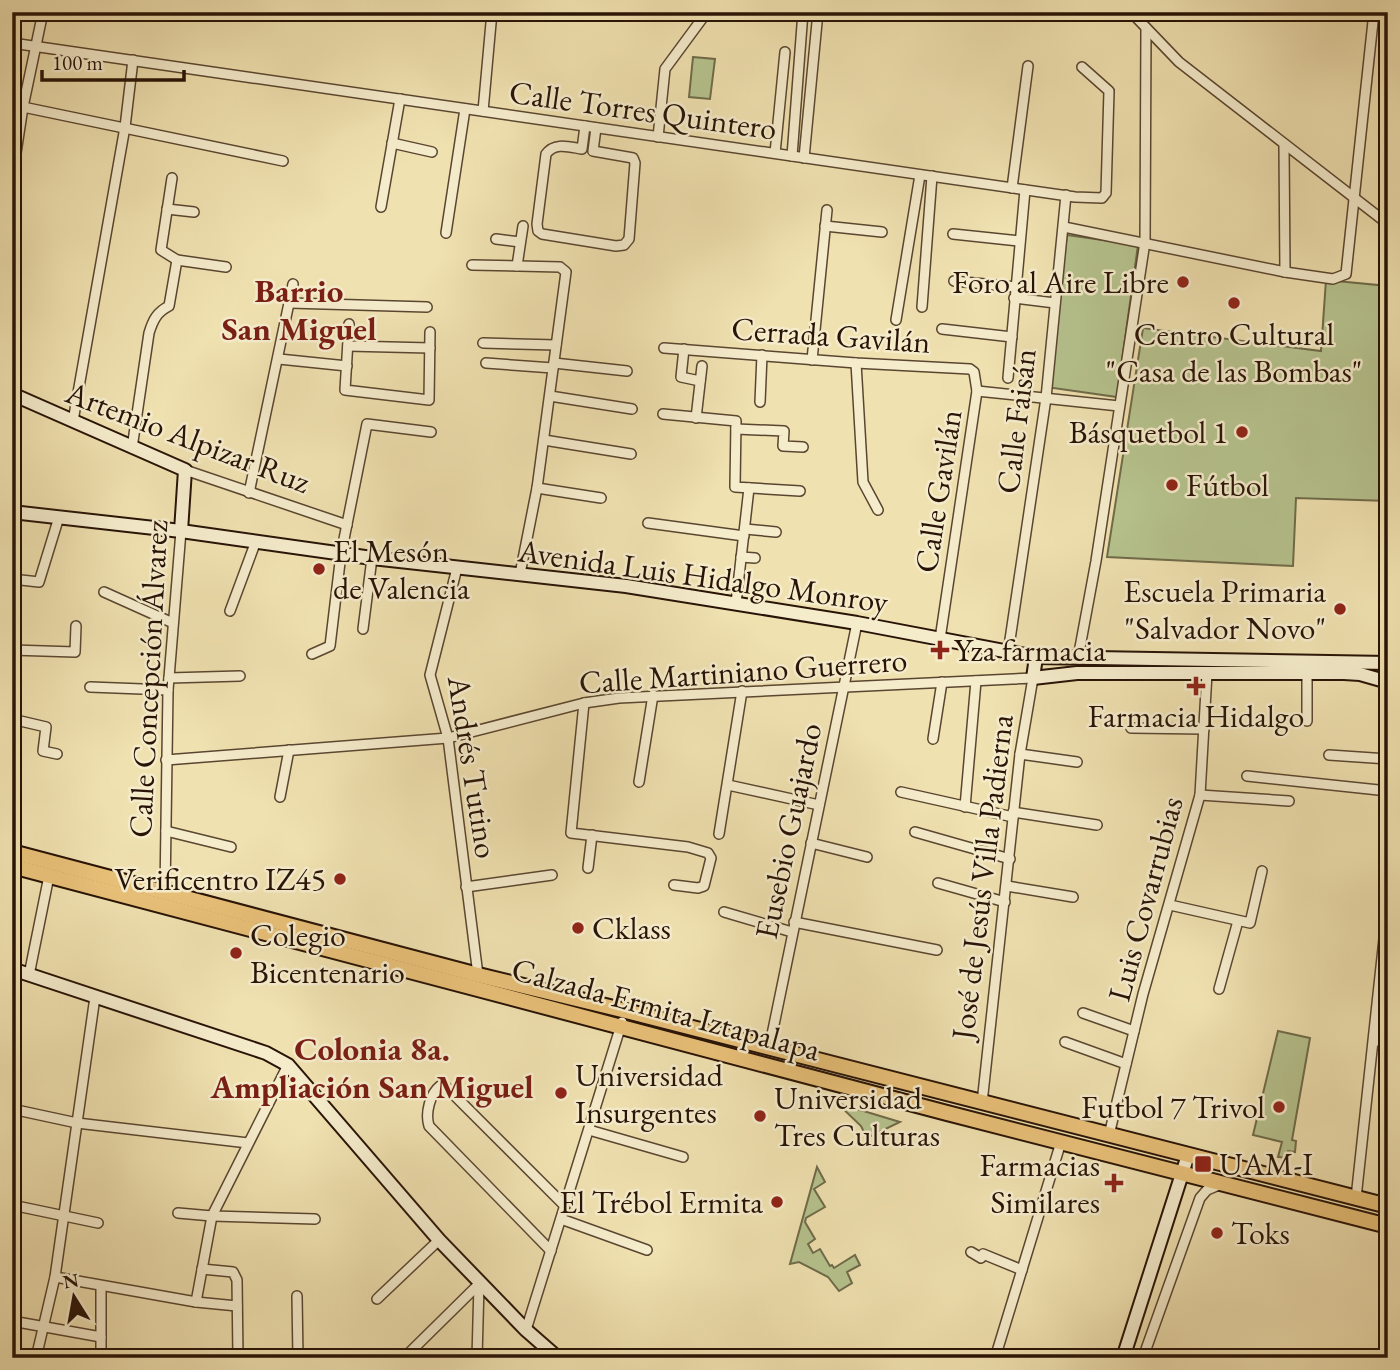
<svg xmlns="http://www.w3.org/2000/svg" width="1400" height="1370" font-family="'EB Garamond',serif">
	<rect width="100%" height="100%" fill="#f0e1b0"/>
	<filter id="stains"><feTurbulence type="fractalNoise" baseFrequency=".00286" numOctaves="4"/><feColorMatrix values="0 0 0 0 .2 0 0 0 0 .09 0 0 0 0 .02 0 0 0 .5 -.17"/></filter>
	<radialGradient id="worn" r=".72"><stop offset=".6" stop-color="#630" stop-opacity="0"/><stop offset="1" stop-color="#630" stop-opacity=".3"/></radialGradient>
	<g fill="#b6c38e" stroke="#6f6b4a" stroke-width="2">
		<polygon points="693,57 715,59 710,99 689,97"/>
		<polygon points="1067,235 1138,245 1117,397 1046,387"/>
		<polygon points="1326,280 1388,286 1388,501 1296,498 1293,566 1107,557 1143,328 1321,351"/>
		<polygon points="1278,1031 1310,1038 1292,1140 1296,1141 1295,1152 1288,1151 1286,1158 1278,1157 1282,1142 1253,1135"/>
		<polygon points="837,1103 900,1122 867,1138 861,1126"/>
		<polygon points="817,1167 825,1182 814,1189 825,1207 806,1218 805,1222 815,1239 808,1244 813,1253 820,1249 830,1266 832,1265 834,1268 855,1255 860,1265 847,1272 852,1283 839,1291 828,1277 799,1262 790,1264"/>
	</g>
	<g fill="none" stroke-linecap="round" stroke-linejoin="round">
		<defs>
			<g id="street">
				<polyline points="1131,12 1179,62 1388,224"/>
				<polyline points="12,43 1075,197 1102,198 1106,193 1109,91 1082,67"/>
				<polyline points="23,107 283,161"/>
				<polyline points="483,111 492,12"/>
				<path d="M585,126L582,149C569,147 555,142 546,154L537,224L538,231L542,234L616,246L624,245L629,239L635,163L633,158L593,151L596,128"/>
				<polyline points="658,137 665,69 707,12"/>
				<polyline points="392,143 432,152"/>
				<polyline points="1284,146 1285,272"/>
				<polyline points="775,153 785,52"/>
				<polyline points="792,156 803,12"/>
				<polyline points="804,158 818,12"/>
				<polyline points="172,178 161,250 177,260 226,267"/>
				<polyline points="12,179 23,107 43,12"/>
				<polyline points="1012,188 1028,66"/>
				<polyline points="381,207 400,99"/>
				<polyline points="167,209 194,212"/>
				<polyline points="825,226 882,232"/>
				<polyline points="1064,227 1285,272 1333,279 1346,274 1374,12"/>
				<polyline points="446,233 465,109"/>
				<polyline points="953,234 1019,241"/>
				<polyline points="496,239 520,242"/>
				<polyline points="472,265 560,267 566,272 537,488 520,574"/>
				<polyline points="517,266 523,226"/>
				<polyline points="954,281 1016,287"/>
				<polyline points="1014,298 1055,303"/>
				<polyline points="290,303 427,307"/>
				<polyline points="922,307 932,176"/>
				<polyline points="896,320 920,175"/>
				<polyline points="349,324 345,390 429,400 430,332"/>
				<polyline points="942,329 1012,337"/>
				<polyline points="483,343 556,345"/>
				<polyline points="348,346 430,348"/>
				<polyline points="664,348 856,363 970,369 974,372 977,391 940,639"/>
				<polyline points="684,349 681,377 700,381"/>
				<polyline points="279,359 347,366"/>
				<polyline points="812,360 827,210"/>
				<polyline points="486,363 553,368"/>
				<polyline points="554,363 627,371"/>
				<polyline points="856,363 863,482 878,510"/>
				<polyline points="1008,378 1025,190"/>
				<polyline points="977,391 1119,406"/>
				<polyline points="550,396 632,409"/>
				<polyline points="760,402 762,355"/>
				<polyline points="663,414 736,421 735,487 800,491"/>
				<polyline points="696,418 702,366"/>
				<polyline points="73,421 125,127 133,60"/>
				<polyline points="736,429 784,431 783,446 803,447"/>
				<polyline points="544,440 631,454"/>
				<path d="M132,448L149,333C153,320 157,312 169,306L177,260"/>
				<polyline points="185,470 347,525"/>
				<polyline points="537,488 601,498"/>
				<polyline points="249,493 293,284"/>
				<polyline points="648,523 744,536"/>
				<polyline points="745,529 776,532"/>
				<polyline points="741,557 755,558"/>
				<polyline points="457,568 430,675 448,738 478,975"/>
				<polyline points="12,579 39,582 59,517"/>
				<polyline points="104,592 173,623"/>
				<polyline points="736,603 749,488"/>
				<polyline points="230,611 256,541"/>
				<polyline points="363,629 372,558"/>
				<polyline points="12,650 75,652 76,626"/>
				<polyline points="1008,653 1046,398 1066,195"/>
				<polyline points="312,654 330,646 341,554 367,424 431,432"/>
				<polyline points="1078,658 1096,561 1145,242 1146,28"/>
				<polyline points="1307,673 1307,721"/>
				<polyline points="169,678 240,676"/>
				<polyline points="90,687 168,690"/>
				<polyline points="584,703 571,833 688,847 708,853 711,858 704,886 698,888 674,885"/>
				<polyline points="12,719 46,727 43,751 57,754"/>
				<polyline points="1131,728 1204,729"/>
				<polyline points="933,739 942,682"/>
				<polyline points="1020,754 1077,762"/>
				<polyline points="1329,755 1388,759"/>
				<polyline points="166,760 448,738 584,703 619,698 1033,678 1020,754 982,1103"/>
				<polyline points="1247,776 1388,791"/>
				<polyline points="639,782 653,695"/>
				<polyline points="728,785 819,805"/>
				<polyline points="901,792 1013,817"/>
				<polyline points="1200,795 1289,801"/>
				<polyline points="280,797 289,750"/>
				<polyline points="965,807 976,681"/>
				<polyline points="1013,812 1097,825"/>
				<polyline points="166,831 231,847"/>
				<polyline points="915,832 1010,859"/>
				<polyline points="719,834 742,691"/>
				<polyline points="811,843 867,857"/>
				<polyline points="588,868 592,835"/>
				<polyline points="938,883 1005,902"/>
				<polyline points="1007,886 1073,897"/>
				<polyline points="466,887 552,875"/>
				<polyline points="165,892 168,690 181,531"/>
				<polyline points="1170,905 1250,923 1262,871"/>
				<polyline points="724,912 792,932"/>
				<polyline points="794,922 937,950"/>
				<polyline points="29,975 49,876"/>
				<polyline points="1219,989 1238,921"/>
				<polyline points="1083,1013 1134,1031"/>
				<polyline points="1374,1041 1388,1041"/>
				<polyline points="1065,1042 1126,1064"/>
				<polyline points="769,1049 857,623"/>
				<polyline points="12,1109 77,1123 248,1143"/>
				<polyline points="589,1130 683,1157"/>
				<polyline points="1109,1135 1143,994 1200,795 1207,673"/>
				<polyline points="1356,1198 1388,902"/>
				<polyline points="12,1205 98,1223"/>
				<polyline points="178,1213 212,1216 315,1219"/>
				<polyline points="561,1219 647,1250"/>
				<path d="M551,1251L429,1126C425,1113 430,1094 440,1086L446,1087L565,1206"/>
				<polyline points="971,1252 981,1258 983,1254 1022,1270"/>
				<polyline points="202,1269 233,1272 237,1280 238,1358"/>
				<polyline points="55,1277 196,1302 237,1306"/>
				<polyline points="297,1296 298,1358"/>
				<polyline points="377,1299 439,1240"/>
				<polyline points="196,1302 212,1216 288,1065"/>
				<polyline points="12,1321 101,1337"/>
				<polyline points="526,1330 622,1022"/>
				<polyline points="940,1354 951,1358"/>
				<polyline points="36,1358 55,1277 95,997"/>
				<polyline points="101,1358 101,1286"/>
				<polyline points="404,1358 479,1284"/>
				<polyline points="477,1358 479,1284"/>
				<polyline points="995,1358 1061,1142"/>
				<polyline points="1139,1358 1145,1352 1200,1198 1207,1190 1221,1184"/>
			</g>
			<g id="secondary">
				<polyline points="12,394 185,470 181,531"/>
				<polyline points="12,512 181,531 372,558 626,586 857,623 1036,657 1388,663"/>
				<polyline points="1036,657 1033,678 1077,673 1344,673 1360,674 1388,682"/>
				<polyline points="12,969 266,1053 288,1065 439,1240 526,1330 558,1358"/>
				<polyline points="1123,1358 1188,1155"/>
			</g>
			<g id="primary">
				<polyline points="12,852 478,975 626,1011 1388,1206"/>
				<polyline points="12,866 947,1113 1388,1226"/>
			</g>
		</defs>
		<use href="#street" stroke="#5a4630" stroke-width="12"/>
		<use href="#secondary" stroke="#281306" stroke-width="16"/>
		<use href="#primary" stroke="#281306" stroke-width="18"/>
		<use href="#street" stroke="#f5eccc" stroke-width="9"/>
		<use href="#secondary" stroke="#f5eccc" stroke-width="12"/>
		<use href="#primary" stroke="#e8c078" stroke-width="14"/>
	</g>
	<g fill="#8f2418" stroke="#f5eccc" stroke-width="2.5">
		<circle cx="1183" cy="282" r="7"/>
		<circle cx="1234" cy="303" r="7"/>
		<circle cx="1242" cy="432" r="7"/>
		<circle cx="1172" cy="485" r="7"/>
		<circle cx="319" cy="569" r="7"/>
		<circle cx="1340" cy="609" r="7"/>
		<path d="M936.5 639.5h7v7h7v7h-7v7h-7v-7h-7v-7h7z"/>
		<path d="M1192.5 675.5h7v7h7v7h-7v7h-7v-7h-7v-7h7z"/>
		<circle cx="340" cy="879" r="7"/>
		<circle cx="578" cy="928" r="7"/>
		<circle cx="236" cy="953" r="7"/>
		<circle cx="561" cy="1093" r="7"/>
		<circle cx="1279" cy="1107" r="7"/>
		<circle cx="760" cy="1116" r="7"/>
		<rect x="1194" y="1155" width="18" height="18" rx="3.5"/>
		<path d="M1110.5 1172.5h7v7h7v7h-7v7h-7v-7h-7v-7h7z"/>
		<circle cx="777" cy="1202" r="7"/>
		<circle cx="1217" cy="1233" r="7"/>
	</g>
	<g text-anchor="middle" stroke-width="5" stroke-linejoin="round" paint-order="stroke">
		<g font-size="32" fill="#281306" stroke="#f5eccc">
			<text transform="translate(643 110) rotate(8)" y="11">Calle Torres Quintero</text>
			<text transform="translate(831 335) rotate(4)" y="11">Cerrada Gavilán</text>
			<text transform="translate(1016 421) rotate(-83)" y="11">Calle Faisán</text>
			<text transform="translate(188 437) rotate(21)" y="11">Artemio Alpizar Ruz</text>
			<text transform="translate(938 491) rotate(-81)" y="11">Calle Gavilán</text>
			<text transform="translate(703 576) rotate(8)" y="11">Avenida Luis Hidalgo Monroy</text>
			<text transform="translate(743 671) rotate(-4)" y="11">Calle Martiniano Guerrero</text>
			<text transform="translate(148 679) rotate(-87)" y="11">Calle Concepción Álvarez</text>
			<text transform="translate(473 767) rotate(81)" y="11">Andrés Tutino</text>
			<text transform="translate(788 831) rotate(-78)" y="11">Eusebio Guajardo</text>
			<text transform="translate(982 877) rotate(-83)" y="11">José de Jesús Villa Padierna</text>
			<text transform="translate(1145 899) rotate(-75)" y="11">Luis Covarrubias</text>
			<text transform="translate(666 1009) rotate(15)" y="11">Calzada Ermita Iztapalapa</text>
		</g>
		<g font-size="32" fill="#281306" stroke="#f5eccc" text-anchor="start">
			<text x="1169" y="293" text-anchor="end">Foro al Aire Libre</text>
			<text x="1234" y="345" text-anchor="middle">Centro Cultural<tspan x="1234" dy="37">"Casa de las Bombas"</tspan></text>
			<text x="1228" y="443" text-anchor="end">Básquetbol 1</text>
			<text x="1186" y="496">Fútbol</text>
			<text x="333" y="562">El Mesón<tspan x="333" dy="37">de Valencia</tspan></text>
			<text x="1326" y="602" text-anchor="end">Escuela Primaria<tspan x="1326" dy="37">"Salvador Novo"</tspan></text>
			<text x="954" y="661">Yza farmacia</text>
			<text x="1196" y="727" text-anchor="middle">Farmacia Hidalgo</text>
			<text x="326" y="890" text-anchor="end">Verificentro IZ45</text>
			<text x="592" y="939">Cklass</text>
			<text x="250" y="946">Colegio<tspan x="250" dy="37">Bicentenario</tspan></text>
			<text x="575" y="1086">Universidad<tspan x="575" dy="37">Insurgentes</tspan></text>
			<text x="774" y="1109">Universidad<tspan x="774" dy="37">Tres Culturas</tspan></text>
			<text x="1265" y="1118" text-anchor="end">Futbol 7 Trivol</text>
			<text x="1219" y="1175">UAM-I</text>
			<text x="1100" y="1176" text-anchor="end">Farmacias<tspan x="1100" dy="37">Similares</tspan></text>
			<text x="763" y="1213" text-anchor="end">El Trébol Ermita</text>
			<text x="1231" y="1244">Toks</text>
		</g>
		<g font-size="33" font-weight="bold" fill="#7a1f14" stroke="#f5eccc">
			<text x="299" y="302">Barrio<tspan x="299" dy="38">San Miguel</tspan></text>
			<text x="372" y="1060">Colonia 8a.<tspan x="372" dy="38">Ampliación San Miguel</tspan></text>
		</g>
	</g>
	<rect width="1400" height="1370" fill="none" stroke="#f0e1b0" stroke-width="42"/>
	<rect x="14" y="14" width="1372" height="1342" fill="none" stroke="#281306" stroke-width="3.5"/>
	<rect x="21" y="21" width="1358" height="1328" fill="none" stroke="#281306" stroke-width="2"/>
	<g transform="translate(74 1297) rotate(349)" stroke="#f5eccc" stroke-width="5" paint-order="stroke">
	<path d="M0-5L12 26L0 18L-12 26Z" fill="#281306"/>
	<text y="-10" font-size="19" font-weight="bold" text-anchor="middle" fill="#281306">N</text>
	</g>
	<path d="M42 70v10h142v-10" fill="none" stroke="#281306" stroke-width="3.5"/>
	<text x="52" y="70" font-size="21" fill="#281306" stroke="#f5eccc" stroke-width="5" paint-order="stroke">100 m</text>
	<rect width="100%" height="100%" filter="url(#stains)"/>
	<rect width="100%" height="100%" fill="url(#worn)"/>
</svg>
